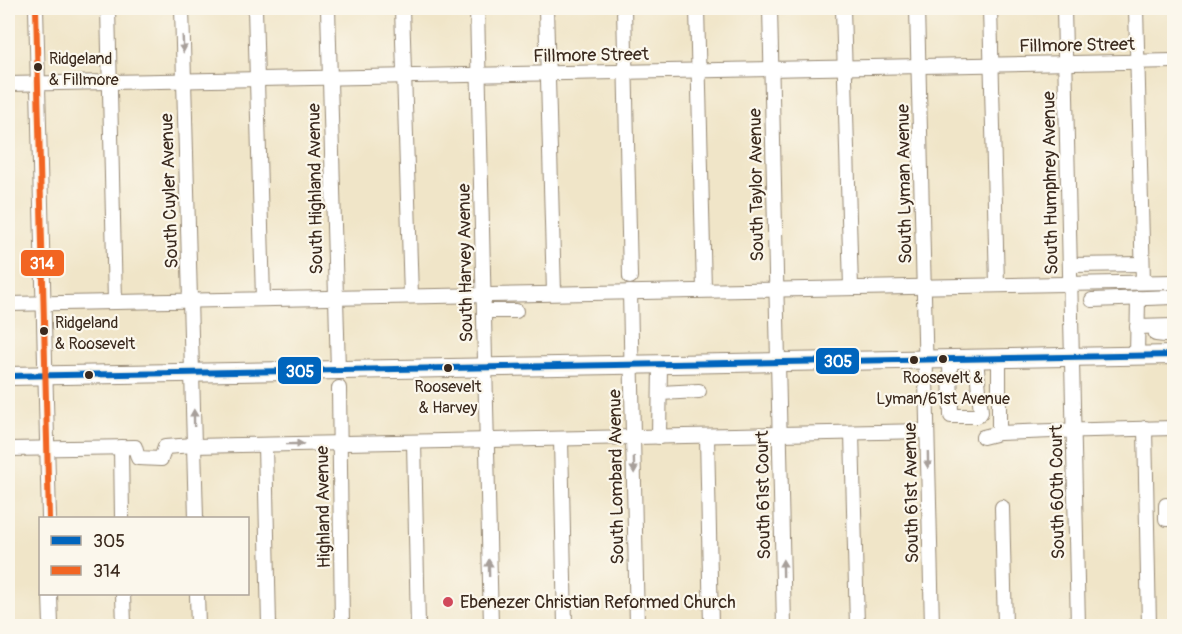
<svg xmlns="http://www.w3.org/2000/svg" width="1182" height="634" font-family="Pangolin,sans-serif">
	<rect width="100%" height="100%" fill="#fbf7ec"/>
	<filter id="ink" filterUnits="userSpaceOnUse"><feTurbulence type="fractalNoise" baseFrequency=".0167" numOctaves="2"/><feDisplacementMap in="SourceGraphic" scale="12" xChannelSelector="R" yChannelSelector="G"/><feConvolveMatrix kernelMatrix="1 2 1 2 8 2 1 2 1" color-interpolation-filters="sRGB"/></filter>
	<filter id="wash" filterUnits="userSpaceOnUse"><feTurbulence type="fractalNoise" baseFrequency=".008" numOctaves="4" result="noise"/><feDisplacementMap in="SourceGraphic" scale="24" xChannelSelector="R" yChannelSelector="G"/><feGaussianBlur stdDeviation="1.35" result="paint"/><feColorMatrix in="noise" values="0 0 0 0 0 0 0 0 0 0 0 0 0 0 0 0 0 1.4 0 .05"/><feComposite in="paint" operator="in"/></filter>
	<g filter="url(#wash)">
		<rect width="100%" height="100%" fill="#f0e5c8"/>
	</g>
	<g filter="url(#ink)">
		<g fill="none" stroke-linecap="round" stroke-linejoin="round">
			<defs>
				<g id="minor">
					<polyline points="36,8 49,518"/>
					<polyline points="108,8 115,302"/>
					<polyline points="182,8 196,518"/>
					<polyline points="255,8 263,299"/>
					<polyline points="328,8 338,370"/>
					<polyline points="402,8 411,296"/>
					<polyline points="477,8 491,626"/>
					<polyline points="546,8 554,293"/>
					<polyline points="624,8 630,277"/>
					<polyline points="697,8 704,290"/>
					<polyline points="770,8 784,626"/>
					<polyline points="843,8 851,288"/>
					<polyline points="917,8 932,626"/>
					<polyline points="990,8 997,285"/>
					<polyline points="1064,8 1078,626"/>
					<polyline points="1136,8 1143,282"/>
					<polyline points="8,84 1174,61"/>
					<polyline points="1070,265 1142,264"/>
					<polyline points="630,292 637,626"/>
					<polyline points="1092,300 1174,297"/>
					<polyline points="8,304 1174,282"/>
					<polyline points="484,311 516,311"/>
					<polyline points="1137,327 1174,326"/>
					<polyline points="1155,327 1156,334 1174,336"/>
					<polyline points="1137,356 1138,298"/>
					<polyline points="999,358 999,433"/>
					<polyline points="950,359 951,416 976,416 979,415 981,412 976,359"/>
					<polyline points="339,388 342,626"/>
					<polyline points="660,393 699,391"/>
					<polyline points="1145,428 1149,626"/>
					<polyline points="852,433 857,626"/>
					<polyline points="707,436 711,626"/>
					<polyline points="659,437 660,364"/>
					<polyline points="983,437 999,433 1052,431 1174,428"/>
					<polyline points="561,439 565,626"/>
					<polyline points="414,442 418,626"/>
					<polyline points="265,445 269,626"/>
					<polyline points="194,446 927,431"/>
					<polyline points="121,447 122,518"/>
					<polyline points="8,449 135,447 138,458 161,459 165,447 194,445"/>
					<polyline points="1166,505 1166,519 1174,519"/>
					<polyline points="1002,507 1005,626"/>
					<polyline points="50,594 51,626"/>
					<polyline points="123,594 124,626"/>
					<polyline points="197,594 198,626"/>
				</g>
				<polyline id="major" points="8,376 1174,355"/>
			</defs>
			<use href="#minor" stroke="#968873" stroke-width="16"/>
			<use href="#major" stroke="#968873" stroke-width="20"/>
			<use href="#minor" stroke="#fff" stroke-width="14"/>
			<use href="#major" stroke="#fff" stroke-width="18"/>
			<defs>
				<polyline id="bus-1" points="8,376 1174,355"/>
				<polyline id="bus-2" points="36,8 49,518"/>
			</defs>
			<use href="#bus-1" stroke="#fbf7ec" stroke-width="10"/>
			<use href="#bus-2" stroke="#fbf7ec" stroke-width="10"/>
			<use href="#bus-1" stroke="#0065bd" stroke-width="6"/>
			<use href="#bus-2" stroke="#f26522" stroke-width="6"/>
		</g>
		<defs><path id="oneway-solid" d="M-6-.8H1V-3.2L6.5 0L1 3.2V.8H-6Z" transform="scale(1.5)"/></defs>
		<g fill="#a79f9a">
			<use href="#oneway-solid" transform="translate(183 44) rotate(88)"/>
			<use href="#oneway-solid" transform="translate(194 418) rotate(-91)"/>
			<use href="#oneway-solid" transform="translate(295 444) rotate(-1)"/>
			<use href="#oneway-solid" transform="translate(928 460) rotate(89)"/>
			<use href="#oneway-solid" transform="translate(634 465) rotate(89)"/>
			<use href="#oneway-solid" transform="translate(489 568) rotate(-91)"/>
			<use href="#oneway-solid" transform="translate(783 568) rotate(-91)"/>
		</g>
	</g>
	<g fill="#3b2a1e" stroke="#fbf7ec" stroke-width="2">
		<circle cx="38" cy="67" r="5"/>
		<circle cx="44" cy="331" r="5"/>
		<circle cx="943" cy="359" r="5"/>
		<circle cx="914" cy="360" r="5"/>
		<circle cx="448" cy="368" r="5"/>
		<circle cx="89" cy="375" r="5"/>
	</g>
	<circle fill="#d1495b" stroke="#fbf7ec" stroke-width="2" cx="448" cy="602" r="6"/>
	<g text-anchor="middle" stroke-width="4.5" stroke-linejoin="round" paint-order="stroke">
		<g font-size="16" fill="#3b2a1e" stroke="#fbf7ec" text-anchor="start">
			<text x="49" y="64">Ridgeland<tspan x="49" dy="21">&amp; Fillmore</tspan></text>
			<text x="55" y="328">Ridgeland<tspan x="55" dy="21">&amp; Roosevelt</tspan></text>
			<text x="943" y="383" text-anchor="middle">Roosevelt &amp;<tspan x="943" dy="21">Lyman/61st Avenue</tspan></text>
			<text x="448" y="392" text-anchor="middle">Roosevelt<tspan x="448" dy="21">&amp; Harvey</tspan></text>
		</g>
		<g font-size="18" fill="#3b2a1e" stroke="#fbf7ec">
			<text transform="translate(1077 45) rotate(-1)" y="6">Fillmore Street</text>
			<text transform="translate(591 55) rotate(-1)" y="6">Fillmore Street</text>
			<text transform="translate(1050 183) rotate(-91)" y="6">South Humphrey Avenue</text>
			<text transform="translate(904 184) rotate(-91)" y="6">South Lyman Avenue</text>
			<text transform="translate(756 185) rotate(-91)" y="6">South Taylor Avenue</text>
			<text transform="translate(315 189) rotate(-91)" y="6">South Highland Avenue</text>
			<text transform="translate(169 191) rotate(-92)" y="6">South Cuyler Avenue</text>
			<text transform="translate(465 263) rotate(-91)" y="6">South Harvey Avenue</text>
			<text transform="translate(616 477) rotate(-91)" y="6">South Lombard Avenue</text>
			<text transform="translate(1057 492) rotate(-91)" y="6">South 60th Court</text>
			<text transform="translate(911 493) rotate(-91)" y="6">South 61st Avenue</text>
			<text transform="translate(763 495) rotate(-91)" y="6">South 61st Court</text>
			<text transform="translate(323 507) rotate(-91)" y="6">Highland Avenue</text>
		</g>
		<g font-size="18" fill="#3b2a1e" stroke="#fbf7ec" text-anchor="start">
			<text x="460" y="608">Ebenezer Christian Reformed Church</text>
		</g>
	</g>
	<g stroke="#fbf7ec" stroke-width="2">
		<rect x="20" y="249" width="45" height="28" rx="6" fill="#f26522"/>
		<rect x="815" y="347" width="45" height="28" rx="6" fill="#0065bd"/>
		<rect x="277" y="356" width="45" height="29" rx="6" fill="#0065bd"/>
	</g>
	<g font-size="16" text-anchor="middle" font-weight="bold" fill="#fff">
		<text x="42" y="269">314</text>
		<text x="838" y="367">305</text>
		<text x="300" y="377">305</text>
	</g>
	<rect width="1182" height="634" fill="none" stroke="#fbf7ec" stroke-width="30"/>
	<rect x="39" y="517" width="210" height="78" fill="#fbf7ec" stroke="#aea59a" stroke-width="1.5"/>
	<rect x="51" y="536" width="30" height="9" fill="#0065bd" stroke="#aea59a" stroke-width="1.5"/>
	<text x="93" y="547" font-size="18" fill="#3b2a1e">305</text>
	<rect x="51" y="566" width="30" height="9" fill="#f26522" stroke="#aea59a" stroke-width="1.5"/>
	<text x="93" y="577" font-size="18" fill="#3b2a1e">314</text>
</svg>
